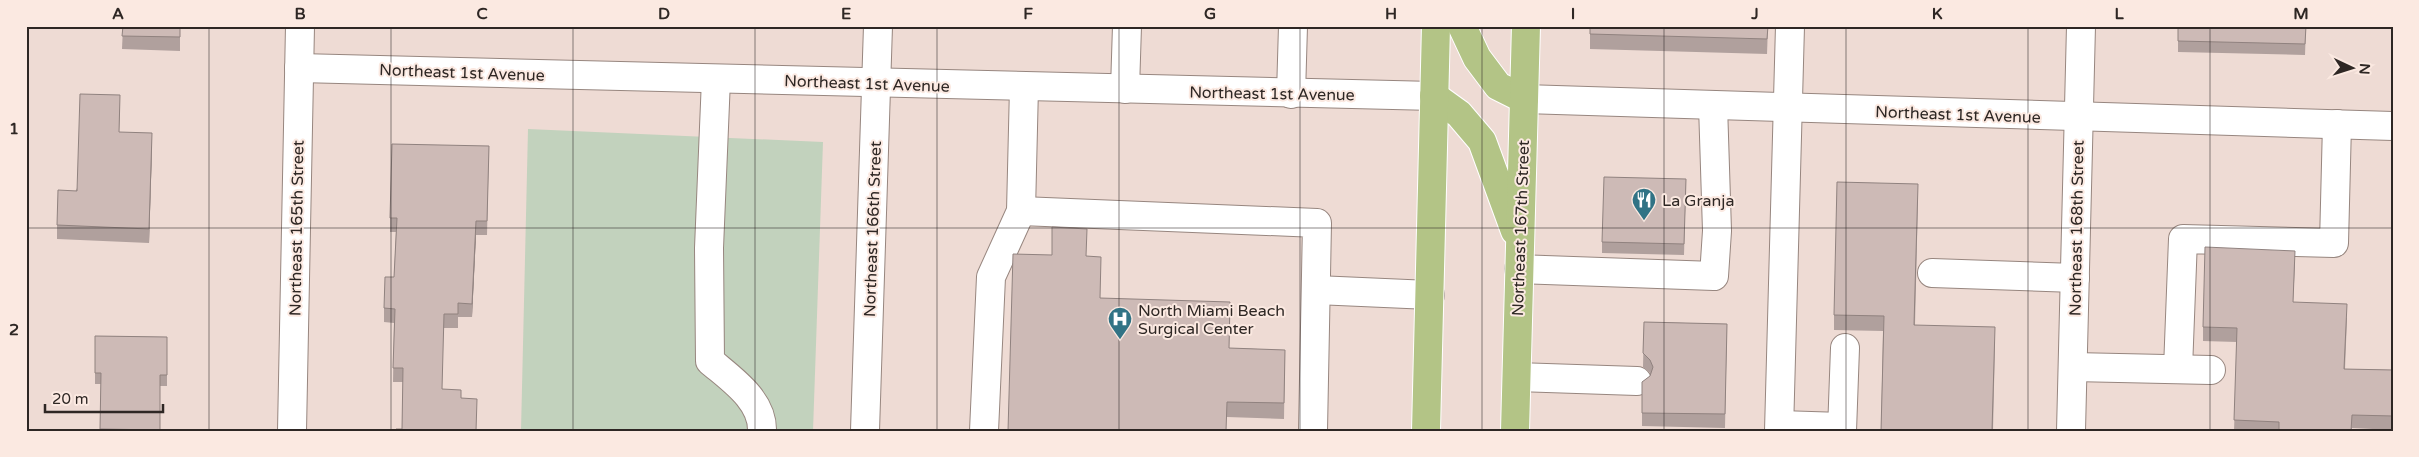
<svg xmlns="http://www.w3.org/2000/svg" width="2419" height="457" font-family="'Varela Round',sans-serif">
	<rect width="100%" height="100%" fill="#eedbd4"/>
	<polygon fill="#c2d2bd" points="528,129 823,142 813,431 521,431"/>
	<g fill="none" stroke-linecap="round" stroke-linejoin="round">
		<defs>
			<g id="minor">
				<polyline points="299,68 1434,96"/>
				<path d="M716,79L709,248L710,361C731,379 763,400 762,431"/>
				<polyline points="1125,89 1127,26"/>
				<polyline points="1291,94 1293,26"/>
				<polyline points="1524,99 2393,126"/>
				<polyline points="1021,211 1317,223 1313,431"/>
				<polyline points="1519,269 1714,276 1717,231 1713,105"/>
				<polyline points="1932,273 2075,278"/>
				<polyline points="1316,290 1430,295"/>
				<polyline points="2073,367 2211,370"/>
				<polyline points="2178,369 2183,239 2334,243 2337,124"/>
				<polyline points="1517,377 1637,381"/>
				<polyline points="1780,425 1842,427"/>
				<polyline points="292,431 300,26"/>
				<polyline points="865,431 878,26"/>
				<polyline points="984,431 991,277 1021,211 1024,87"/>
				<polyline points="1779,431 1790,26"/>
				<polyline points="1842,431 1845,348"/>
				<polyline points="2071,431 2081,26"/>
			</g>
			<g id="major">
				<polyline points="1462,26 1477,58 1498,86 1524,99"/>
				<polyline points="1434,96 1459,114 1482,141 1515,231"/>
				<polyline points="1426,431 1436,26"/>
				<polyline points="1515,431 1526,26"/>
			</g>
		</defs>
		<use href="#minor" stroke="#97867f" stroke-width="30"/>
		<use href="#major" stroke="#fff" stroke-width="30"/>
		<use href="#minor" stroke="#fff" stroke-width="28"/>
		<use href="#major" stroke="#b3c486" stroke-width="28"/>
	</g>
	<g fill="#b0a09d">
		<polygon points="123,26 180,26 180,51 122,49"/>
		<polygon points="1590,26 1768,26 1767,54 1590,49"/>
		<polygon points="2178,26 2306,26 2305,55 2178,52"/>
		<polygon points="120,109 119,132 152,147 149,243 57,239 57,225"/>
		<polygon points="489,146 487,235 476,235 472,317 458,317 458,328 444,328 402,429 403,382 393,382 394,323 384,322 384,308 394,277 396,232 390,232 390,218"/>
		<polygon points="1686,179 1684,255 1602,253 1602,242"/>
		<polygon points="1918,200 1915,325 1995,342 1993,431 1881,431 1883,331 1834,330 1834,315"/>
		<polygon points="1086,256 1100,298 1230,317 1229,348 1285,350 1284,419 1227,417 1008,431"/>
		<polygon points="2295,265 2293,302 2347,318 2345,369 2393,370 2393,430 2352,428 2352,431 2234,431 2237,342 2203,341 2203,327"/>
		<polygon points="1644,322 1727,324 1725,428 1642,426 1642,382 1650,376 1650,373 1643,367"/>
		<polygon points="95,336 167,337 167,386 160,386 160,431 100,431 101,384 95,384"/>
	</g>
	<g fill="#90827f">
		<polygon points="152,133 152,147 149,243 149,229"/>
		<polygon points="476,221 476,235 472,317 472,304"/>
	</g>
	<g fill="#cdbab6" stroke="#90827f">
		<polygon points="123,26 180,26 180,37 122,36"/>
		<polygon points="1590,26 1768,26 1767,39 1590,34"/>
		<polygon points="2178,26 2306,26 2305,44 2178,41"/>
		<polygon points="80,94 120,95 119,132 152,133 149,229 57,225 58,190 77,191"/>
		<polygon points="392,144 489,146 487,221 476,221 472,304 458,303 458,314 444,314 442,389 461,390 461,398 477,399 476,431 396,431 396,429 402,429 403,368 393,368 395,309 384,308 385,277 394,277 397,218 390,218"/>
		<polygon points="1604,177 1686,179 1684,244 1602,242"/>
		<polygon points="1837,182 1918,184 1914,325 1995,327 1992,431 1881,431 1884,316 1834,315"/>
		<polygon points="1052,227 1087,229 1086,256 1101,257 1100,298 1230,302 1229,348 1285,350 1284,403 1227,402 1226,431 1008,431 1013,254 1052,255"/>
		<polygon points="2205,247 2295,251 2293,302 2347,304 2344,369 2393,370 2393,416 2352,415 2351,431 2279,431 2279,422 2234,420 2237,328 2203,327"/>
		<polygon points="1644,322 1727,324 1725,414 1642,413 1642,382 1650,376 1653,367 1650,360 1643,353"/>
		<polygon points="95,336 167,337 167,375 160,375 160,430 100,429 101,373 95,373"/>
	</g>
	<path fill="none" stroke="#2e2724" stroke-width="1" stroke-opacity="0.55" d="M209,26V431M391,26V431M573,26V431M755,26V431M937,26V431M1119,26V431M1300,26V431M1482,26V431M1664,26V431M1846,26V431M2028,26V431M2210,26V431M26,228H2393"/>
	<defs>
		<symbol id="restaurant-pin" viewBox="-11 -11 22 30"><path d="M0 17L-7.5 6A9.5 9.5 0 1 1 7.5 6Z" fill="#317385" stroke="#fbe9e1"/><path d="M-5-6h1v4h1v-4h1v4h1v-4h1v5L-1.5 .5V6h-2V.5L-5-1ZM5-6V6H3V1.5H1.5Q1.5-4 5-6Z" fill="#fff"/></symbol>
		<symbol id="hospital-pin" viewBox="-11 -11 22 30"><path d="M0 17L-7.5 6A9.5 9.5 0 1 1 7.5 6Z" fill="#317385" stroke="#fbe9e1"/><path d="M-5-5h3v3.5h4V-5h3V5h-3V1.5h-4V5h-3Z" fill="#fff"/></symbol>
	</defs>
	<g fill-rule="evenodd">
		<use href="#restaurant-pin" x="1630" y="186" width="28" height="38"/>
		<use href="#hospital-pin" x="1106" y="305" width="28" height="38"/>
	</g>
	<g text-anchor="middle" stroke-width="4" stroke-linejoin="round" paint-order="stroke">
		<g font-size="16" fill="#2e2724" stroke="#fbe9e1">
			<text transform="translate(462 72) rotate(2)" y="6">Northeast 1st Avenue</text>
			<text transform="translate(867 83) rotate(2)" y="6">Northeast 1st Avenue</text>
			<text transform="translate(1272 93) rotate(1)" y="6">Northeast 1st Avenue</text>
			<text transform="translate(1958 114) rotate(2)" y="6">Northeast 1st Avenue</text>
			<text transform="translate(296 228) rotate(-89)" y="6">Northeast 165th Street</text>
			<text transform="translate(1520 228) rotate(-88)" y="6">Northeast 167th Street</text>
			<text transform="translate(2076 228) rotate(-89)" y="6">Northeast 168th Street</text>
			<text transform="translate(872 229) rotate(-88)" y="6">Northeast 166th Street</text>
		</g>
		<g font-size="16" fill="#2e2724" stroke="#fbe9e1" text-anchor="start">
			<text x="1662" y="206">La Granja</text>
			<text x="1138" y="316">North Miami Beach<tspan x="1138" dy="18">Surgical Center</tspan></text>
		</g>
	</g>
	<rect width="2419" height="457" fill="none" stroke="#fbe9e1" stroke-width="55"/>
	<g transform="translate(2352 68) rotate(94)" stroke="#fbe9e1" stroke-width="4" paint-order="stroke">
	<path d="M0-4L9 19L0 12L-9 19Z" fill="#2e2724"/>
	<text y="-8" font-size="14" font-weight="bold" text-anchor="middle" fill="#2e2724">N</text>
	</g>
	<path d="M45 404v8h118v-8" fill="none" stroke="#2e2724" stroke-width="2.5"/>
	<text x="52" y="404" font-size="15" fill="#2e2724" stroke="#fbe9e1" stroke-width="4" paint-order="stroke">20 m</text>
	<rect x="28" y="28" width="2364" height="402" fill="none" stroke="#2e2724" stroke-width="2"/>
	<g font-size="16" text-anchor="middle" font-weight="bold" fill="#2e2724">
		<text x="118" y="19">A</text>
		<text x="300" y="19">B</text>
		<text x="482" y="19">C</text>
		<text x="664" y="19">D</text>
		<text x="846" y="19">E</text>
		<text x="1028" y="19">F</text>
		<text x="1210" y="19">G</text>
		<text x="1391" y="19">H</text>
		<text x="1573" y="19">I</text>
		<text x="1755" y="19">J</text>
		<text x="1937" y="19">K</text>
		<text x="2119" y="19">L</text>
		<text x="2301" y="19">M</text>
		<text x="14" y="134">1</text>
		<text x="14" y="335">2</text>
	</g>
</svg>
